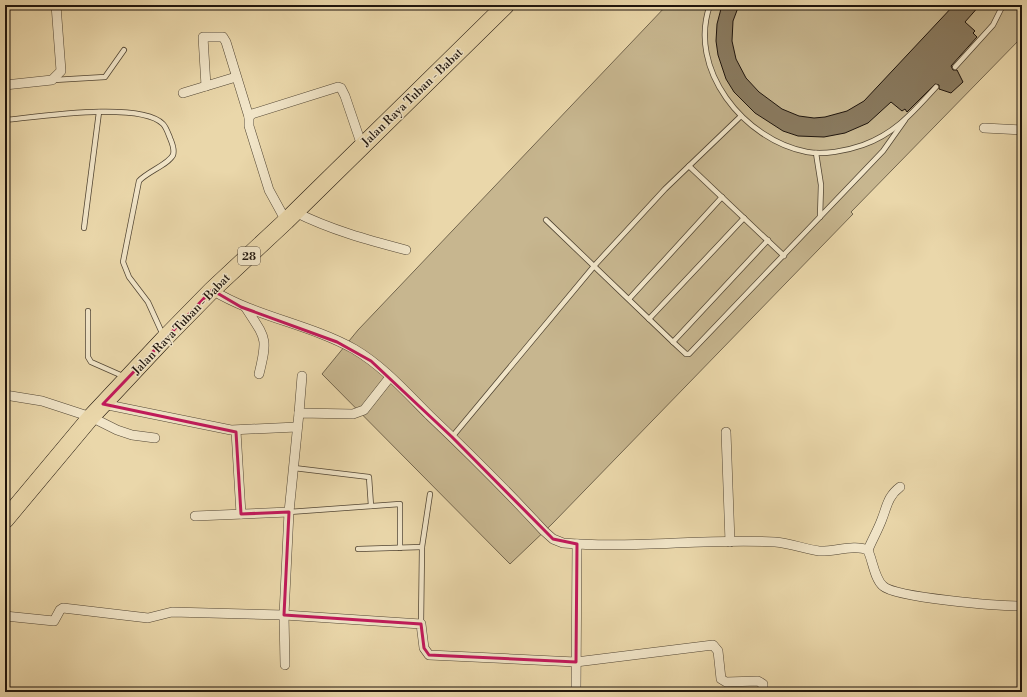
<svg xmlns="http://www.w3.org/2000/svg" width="1027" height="697" font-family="'Libre Bodoni',serif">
	<rect width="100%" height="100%" fill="#ead7aa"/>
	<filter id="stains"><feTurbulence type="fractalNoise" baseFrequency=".005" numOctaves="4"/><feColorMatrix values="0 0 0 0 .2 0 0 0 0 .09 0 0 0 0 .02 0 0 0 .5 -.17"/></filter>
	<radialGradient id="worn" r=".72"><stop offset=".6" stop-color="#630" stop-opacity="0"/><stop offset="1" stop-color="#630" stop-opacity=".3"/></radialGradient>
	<polygon fill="#c7b68f" stroke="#73664e" points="667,5 1022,5 1022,37 851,212 853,214 552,524 510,564 322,374 358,330"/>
	<polygon fill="#897a5f" stroke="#1f150d" points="722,5 739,5 733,21 732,41 736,59 746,78 759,92 782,109 799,116 814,118 825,117 847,111 864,101 954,5 980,5 965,22 975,31 973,33 977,37 951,66 953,70 957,70 963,82 951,93 939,89 939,85 935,84 907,112 905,109 902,111 891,102 868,123 845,133 824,137 798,136 783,131 755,113 734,92 726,79 718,55 716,41 717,24"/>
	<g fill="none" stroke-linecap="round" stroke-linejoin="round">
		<defs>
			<g id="lane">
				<path d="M710,5C687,69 744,140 807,152C824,155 846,151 863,145C896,133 913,112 936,87"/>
				<polyline points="955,67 993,25 1003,5"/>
				<polyline points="54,80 105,77 124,50"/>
				<path d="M5,120C37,117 140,101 163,124C166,127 168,133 170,138C172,143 175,149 173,155C169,164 147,172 139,181L123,262L129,277L148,302L163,335"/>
				<polyline points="816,153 821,185 820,217"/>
				<polyline points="689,166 784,256"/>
				<polyline points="546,220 673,342 686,354 689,354 883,151 905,120"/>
				<polyline points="84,228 99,112"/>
				<polyline points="629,299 722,197"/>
				<polyline points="88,311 88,357 91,362 125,377"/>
				<polyline points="649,319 744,218"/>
				<polyline points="673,342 768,240"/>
				<polyline points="452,437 595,265 665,189 741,116"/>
				<polyline points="294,468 369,477 371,506"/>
				<polyline points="289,512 400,504 400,548"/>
				<polyline points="358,549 422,547"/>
				<polyline points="421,624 422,547 430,494"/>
			</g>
			<g id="street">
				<polyline points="5,85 52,80 61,71 56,5"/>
				<polyline points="206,86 203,37 223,37 226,42 249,117"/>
				<polyline points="183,93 236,77"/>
				<polyline points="984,128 1022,130"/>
				<path d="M295,212C331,230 368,240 406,250"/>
				<polyline points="286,221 269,190 249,126 249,117 252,114 338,87 341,88 345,96 362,146"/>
				<path d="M212,290C256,317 309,324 354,349C383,366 406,392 429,415C469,453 507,491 544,531L553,539L563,543C634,549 704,538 775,542C790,543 804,549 819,551C834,552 854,544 868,550L869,553C873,563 875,579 883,586C896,598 1000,606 1022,606"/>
				<path d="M246,308C266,339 268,337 259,374"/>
				<polyline points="5,395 42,401 91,417 117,430 132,435 155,438"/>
				<polyline points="103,404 231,430 297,427"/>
				<polyline points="299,413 302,376"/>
				<polyline points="236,431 241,514"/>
				<polyline points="726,432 730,542"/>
				<polyline points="195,516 289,512"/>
				<path d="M868,550C872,540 878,530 882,519C887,506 888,496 900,487"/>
				<polyline points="5,616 54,621 60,610 63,608 148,618 172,612 284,615 421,624 424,648 429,655 576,662 713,645 718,651 721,679 726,682 758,681 763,684 763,692"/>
				<polyline points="285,665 284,615 289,512 299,413 353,414 364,410 390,377"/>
				<polyline points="576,692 577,544"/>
			</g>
			<polyline id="highway" points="5,520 91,417 164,339 212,290 286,221 506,5"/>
		</defs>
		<use href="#lane" stroke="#524634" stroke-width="6"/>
		<use href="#street" stroke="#524634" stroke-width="10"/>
		<use href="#highway" stroke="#1f150d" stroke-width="18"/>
		<use href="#lane" stroke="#f1e5c8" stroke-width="4.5"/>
		<use href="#street" stroke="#f1e5c8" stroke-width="9"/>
		<use href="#highway" stroke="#ead7aa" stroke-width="17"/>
	</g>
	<path fill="none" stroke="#c2185b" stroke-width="3" stroke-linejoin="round" d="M212,290L241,307L337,342L371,361L452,437L553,539L577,544L576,662L429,655L424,648L421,624L284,615L289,512L241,514L236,432L103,404Z"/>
	<g text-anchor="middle" stroke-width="3" stroke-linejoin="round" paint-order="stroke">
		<rect fill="#f1e5c8" stroke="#5e5345" stroke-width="1" x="238" y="247" width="22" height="18" rx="3"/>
		<g font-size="11" font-weight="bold" fill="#1f150d">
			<text x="249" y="260">28</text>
		</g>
		<g font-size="12" fill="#1f150d" stroke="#f1e5c8">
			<text transform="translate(412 97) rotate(-44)" y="4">Jalan Raya Tuban - Babat</text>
			<text transform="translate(181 324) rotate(-46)" y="4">Jalan Raya Tuban - Babat</text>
		</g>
	</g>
	<rect width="1027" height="697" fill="none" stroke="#ead7aa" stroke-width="20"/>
	<rect x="6" y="6" width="1015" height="685" fill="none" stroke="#1f150d" stroke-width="2"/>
	<rect x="10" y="10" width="1007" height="677" fill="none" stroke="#1f150d"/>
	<rect width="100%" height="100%" filter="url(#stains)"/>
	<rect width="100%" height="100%" fill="url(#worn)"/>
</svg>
